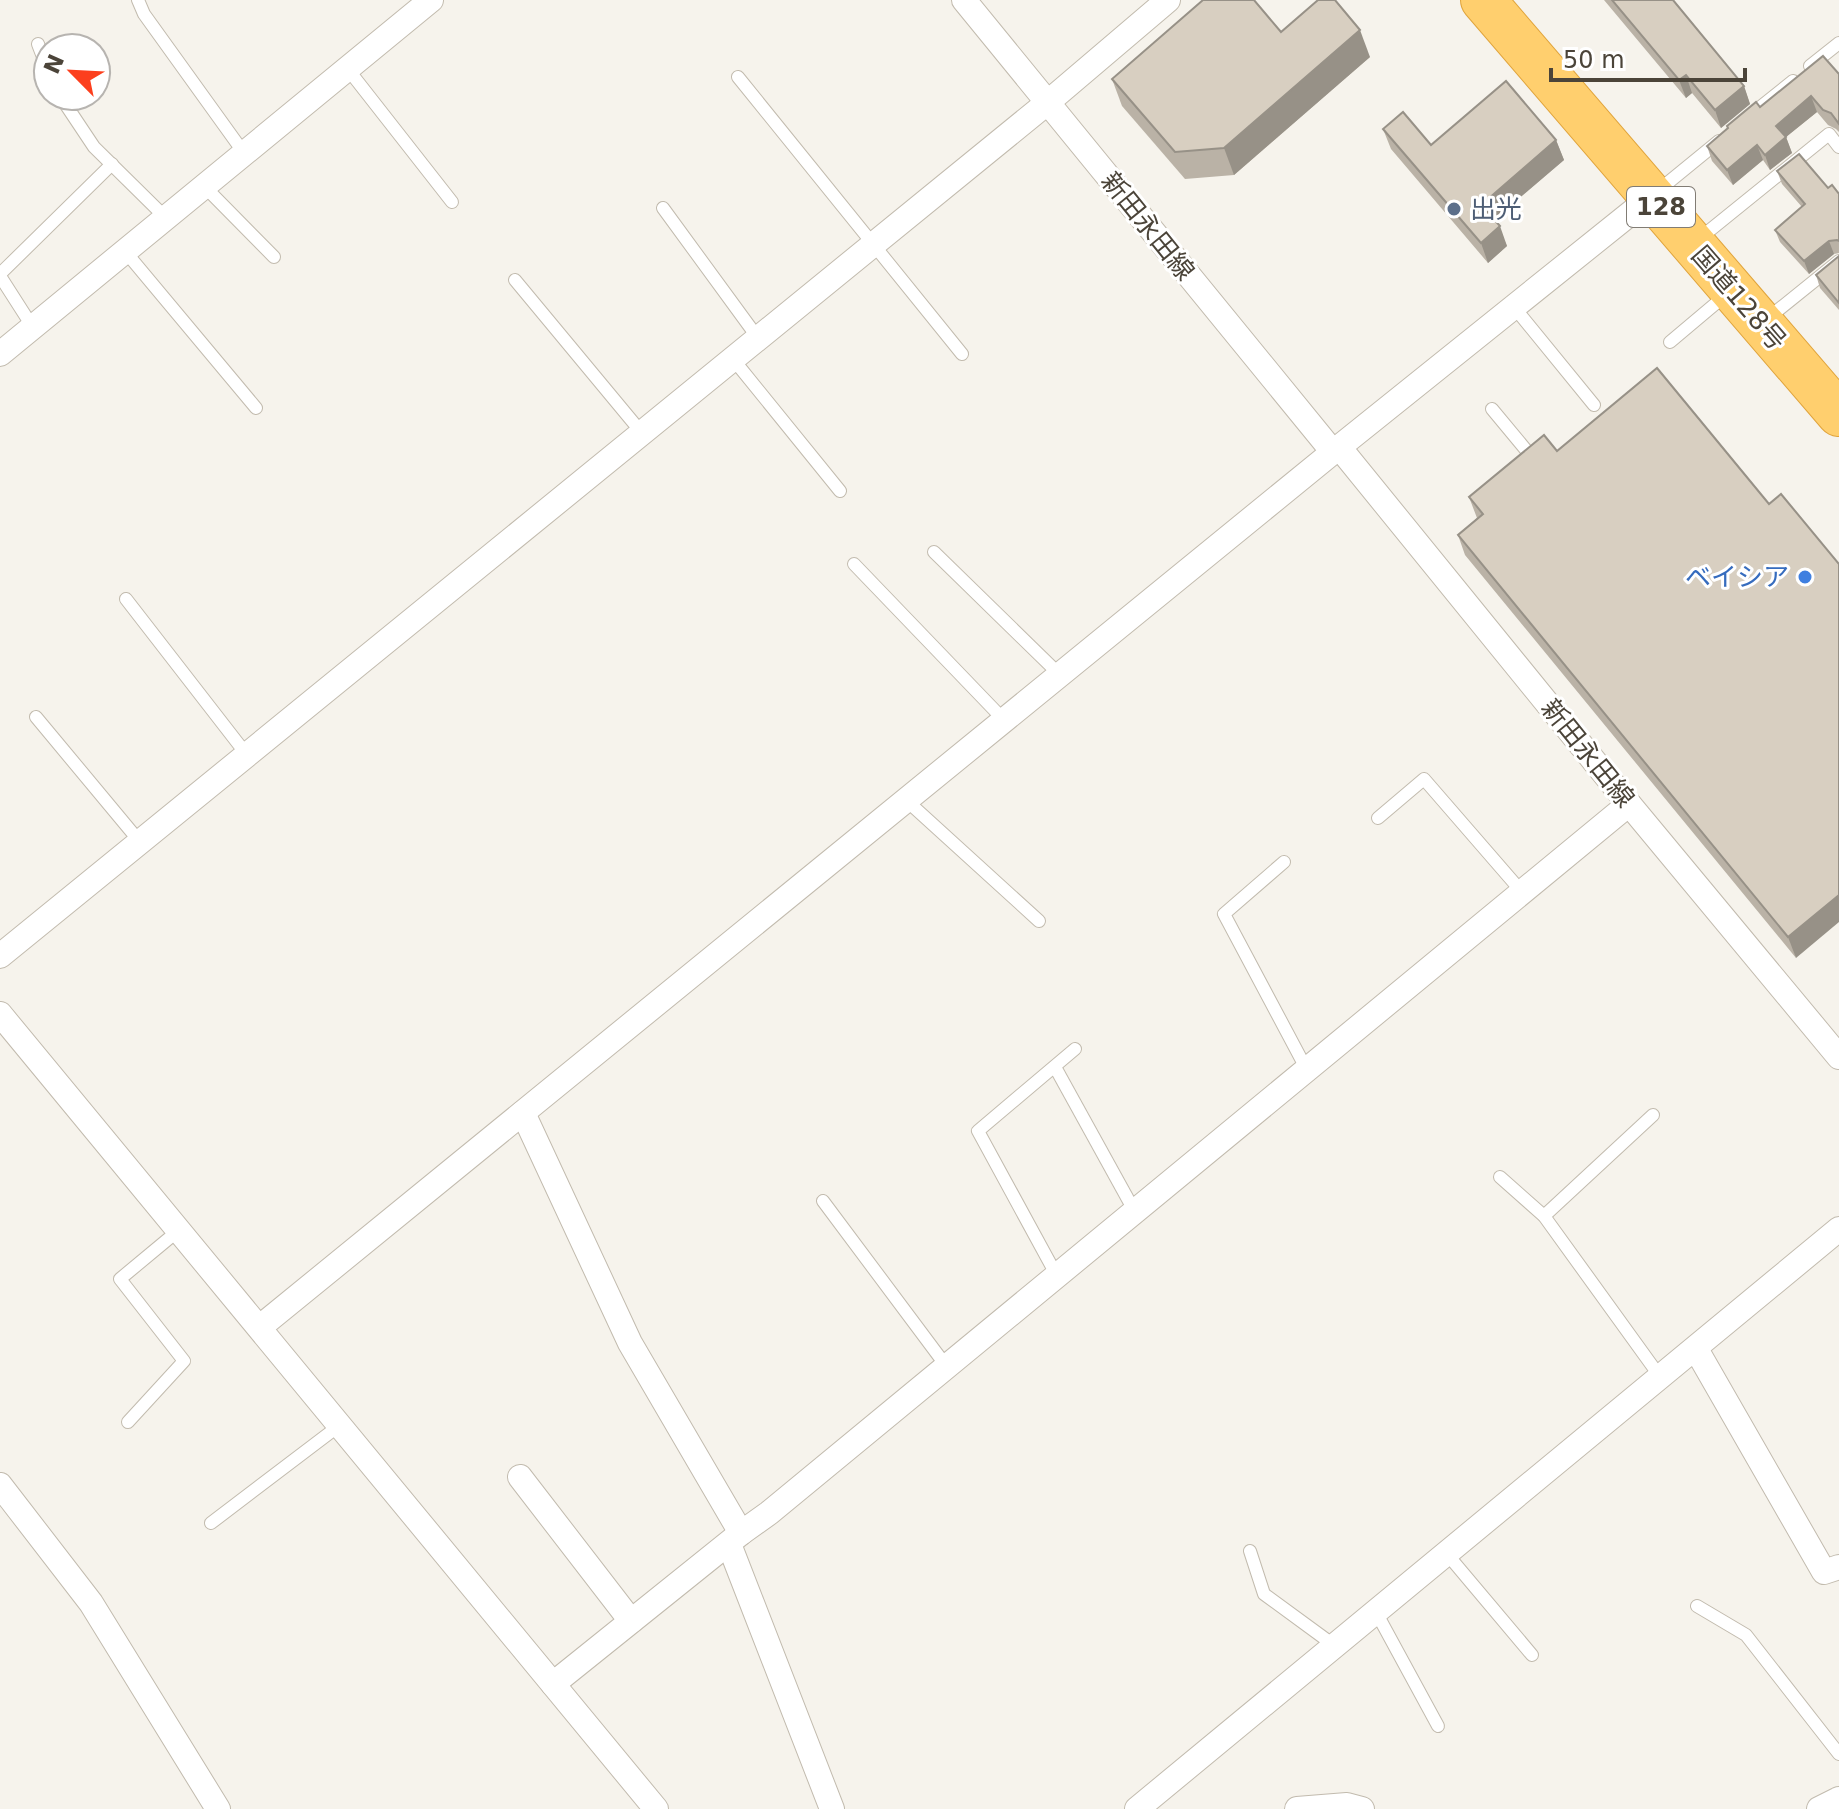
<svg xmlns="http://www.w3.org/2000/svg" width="1839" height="1809" font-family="'DejaVu Sans','Noto Sans JP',sans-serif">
	<rect width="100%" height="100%" fill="#f6f3ec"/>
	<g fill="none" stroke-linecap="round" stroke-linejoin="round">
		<defs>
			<g id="lane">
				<polyline points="138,0 144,14 244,153"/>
				<polyline points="38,44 48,70"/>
				<polyline points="1810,66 1839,43"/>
				<polyline points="347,68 452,202"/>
				<polyline points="738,77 962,354"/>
				<polyline points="60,96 94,147 165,217"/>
				<polyline points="1748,117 1793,81"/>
				<polyline points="204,186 274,257"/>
				<polyline points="1659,190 1719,141"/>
				<polyline points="663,208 758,338"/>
				<polyline points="1699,239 1829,134 1839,147"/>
				<polyline points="124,250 256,408"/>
				<polyline points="0,274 112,164"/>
				<polyline points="0,276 32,326"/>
				<polyline points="515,280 642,433"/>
				<polyline points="1514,307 1594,405"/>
				<polyline points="1767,319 1839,261"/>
				<polyline points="1670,342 1727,294"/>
				<polyline points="733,359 840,491"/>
				<polyline points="1492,409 1531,456"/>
				<polyline points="934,552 1060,675"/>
				<polyline points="854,564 1004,720"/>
				<polyline points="126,599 247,755"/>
				<polyline points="36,717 140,842"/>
				<polyline points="906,800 1039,921"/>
				<polyline points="1378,818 1424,779 1522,892"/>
				<polyline points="1284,862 1224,914 1307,1070"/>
				<polyline points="1055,1067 1135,1212"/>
				<polyline points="1500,1177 1544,1216 1661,1378"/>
				<polyline points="823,1201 947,1367"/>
				<polyline points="1544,1216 1653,1115"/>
				<polyline points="1057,1276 978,1131 1075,1049"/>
				<polyline points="128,1422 184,1361 120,1279 179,1230"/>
				<polyline points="211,1523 340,1425"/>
				<polyline points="1250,1551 1264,1594 1335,1646"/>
				<polyline points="1447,1554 1532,1655"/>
				<polyline points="1697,1606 1746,1635 1839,1754"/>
				<polyline points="1376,1612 1438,1726"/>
			</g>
			<g id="street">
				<polyline points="964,0 1333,452"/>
				<polyline points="0,354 431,0"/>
				<polyline points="1339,447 1629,804 1839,1057"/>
				<polyline points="0,956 1047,103 1168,0"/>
				<polyline points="0,1014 656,1809"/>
				<polyline points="523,1113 630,1343 741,1533"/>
				<polyline points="260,1327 1333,452 1652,196"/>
				<polyline points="1696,1349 1824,1572 1839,1567"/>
				<polyline points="520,1477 631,1621"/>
				<polyline points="0,1485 91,1603 218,1809"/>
				<polyline points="729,1544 832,1809"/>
				<polyline points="553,1684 741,1533 769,1513 1629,804"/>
				<polyline points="1137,1809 1839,1229"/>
				<polyline points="1297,1809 1347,1805 1362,1809"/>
				<polyline points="1819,1809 1839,1799"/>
			</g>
			<polyline id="highway" points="1483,0 1839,414"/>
		</defs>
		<use href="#lane" stroke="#c2bbae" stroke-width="14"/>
		<use href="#street" stroke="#c2bbae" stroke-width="26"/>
		<use href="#highway" stroke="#e0a43c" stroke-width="46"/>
		<use href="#lane" stroke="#fff" stroke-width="12"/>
		<use href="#street" stroke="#fff" stroke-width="24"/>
		<use href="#highway" stroke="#ffcf6e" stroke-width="44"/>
	</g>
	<g fill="#bab2a6">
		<polygon points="1604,0 1673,0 1744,86 1750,104 1721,128 1692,93 1686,98"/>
		<polygon points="1281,32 1370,57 1234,175 1185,179 1122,106 1112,79"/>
		<polygon points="1839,74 1839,132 1836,129 1828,125 1817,112 1786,137 1792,153 1770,170 1763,160 1733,185 1712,161 1707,146 1760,107"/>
		<polygon points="1383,129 1431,145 1556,140 1564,160 1494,219 1507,246 1488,263 1391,149"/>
		<polygon points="1777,171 1828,188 1839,194 1839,253 1834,254 1809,274 1780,242 1775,230 1802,207 1782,184"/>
		<polygon points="1839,256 1839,310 1820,288 1816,275"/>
		<polygon points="1657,368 1796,958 1465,555 1458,535 1477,518 1469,497 1557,451"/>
	</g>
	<g fill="#979187">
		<polygon points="1360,30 1370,57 1234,175 1224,148"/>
		<polygon points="1686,75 1692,93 1686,98 1679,80"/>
		<polygon points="1744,86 1750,104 1721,128 1715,110"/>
		<polygon points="1811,96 1817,112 1786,137 1792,153 1770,170 1765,155 1776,126"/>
		<polygon points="1556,140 1564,160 1489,224 1481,205"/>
		<polygon points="1757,145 1763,160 1733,185 1727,170"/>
		<polygon points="1500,226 1507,246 1488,263 1481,243"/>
		<polygon points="1829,241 1834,254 1809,274 1804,261"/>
		<polygon points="1839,895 1839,922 1796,958 1788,937"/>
	</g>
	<g fill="#d8cfc1" stroke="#979187" stroke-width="2">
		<polygon points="1203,0 1254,0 1281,32 1318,0 1335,0 1360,30 1224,148 1175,152 1112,79"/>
		<polygon points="1612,0 1673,0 1744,86 1715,110 1686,75 1679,80"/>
		<polygon points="1823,56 1839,74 1839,124 1831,113 1823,110 1811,96 1776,126 1786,137 1765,155 1757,145 1727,170 1707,146 1728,128 1727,126 1756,102 1760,107"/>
		<polygon points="1506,81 1556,140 1481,205 1500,226 1481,243 1383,129 1403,112 1431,145"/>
		<polygon points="1799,154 1828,188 1832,185 1839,194 1839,241 1837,240 1829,241 1804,261 1775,230 1805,204 1777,171"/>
		<polygon points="1839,256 1839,303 1816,275"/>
		<polygon points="1657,368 1769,504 1781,494 1839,564 1839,895 1788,937 1458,535 1483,514 1469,497 1544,435 1557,451"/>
	</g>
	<circle fill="#5c6f8a" stroke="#fff" stroke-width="3" cx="1454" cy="209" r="8"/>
	<circle fill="#3f7fe0" stroke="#fff" stroke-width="3" cx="1805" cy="577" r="8"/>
	<g text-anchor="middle" stroke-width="6" stroke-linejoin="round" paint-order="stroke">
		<rect fill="#fff" stroke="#817c74" stroke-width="2" x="1627" y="187" width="68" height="40" rx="6"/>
		<g font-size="24" font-weight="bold" fill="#4b4439">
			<text x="1661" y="215">128</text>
		</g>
		<g font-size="26" fill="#4e5e75" stroke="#fff" text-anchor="start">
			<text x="1470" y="218">出光</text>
		</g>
		<g font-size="26" fill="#4b4439" stroke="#fff">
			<text transform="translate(1148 226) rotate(51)" y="9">新田永田線</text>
			<text transform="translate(1739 298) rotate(49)" y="9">国道128号</text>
			<text transform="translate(1588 753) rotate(51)" y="9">新田永田線</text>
		</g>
		<g font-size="26" fill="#366cbe" stroke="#fff" text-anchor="end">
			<text x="1789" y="586">ベイシア</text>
		</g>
	</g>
	<g transform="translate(72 72) rotate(294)"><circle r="38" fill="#ffffff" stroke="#b7b4b0" stroke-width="2"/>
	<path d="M0-6L14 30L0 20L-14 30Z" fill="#fc3f1d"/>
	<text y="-12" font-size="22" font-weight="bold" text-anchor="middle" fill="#4b4439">N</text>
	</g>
	<path d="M1551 68v12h194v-12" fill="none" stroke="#4b4439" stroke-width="4"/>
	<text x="1563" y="68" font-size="24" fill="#4b4439" stroke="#ffffff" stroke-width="6" paint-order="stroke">50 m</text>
</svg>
